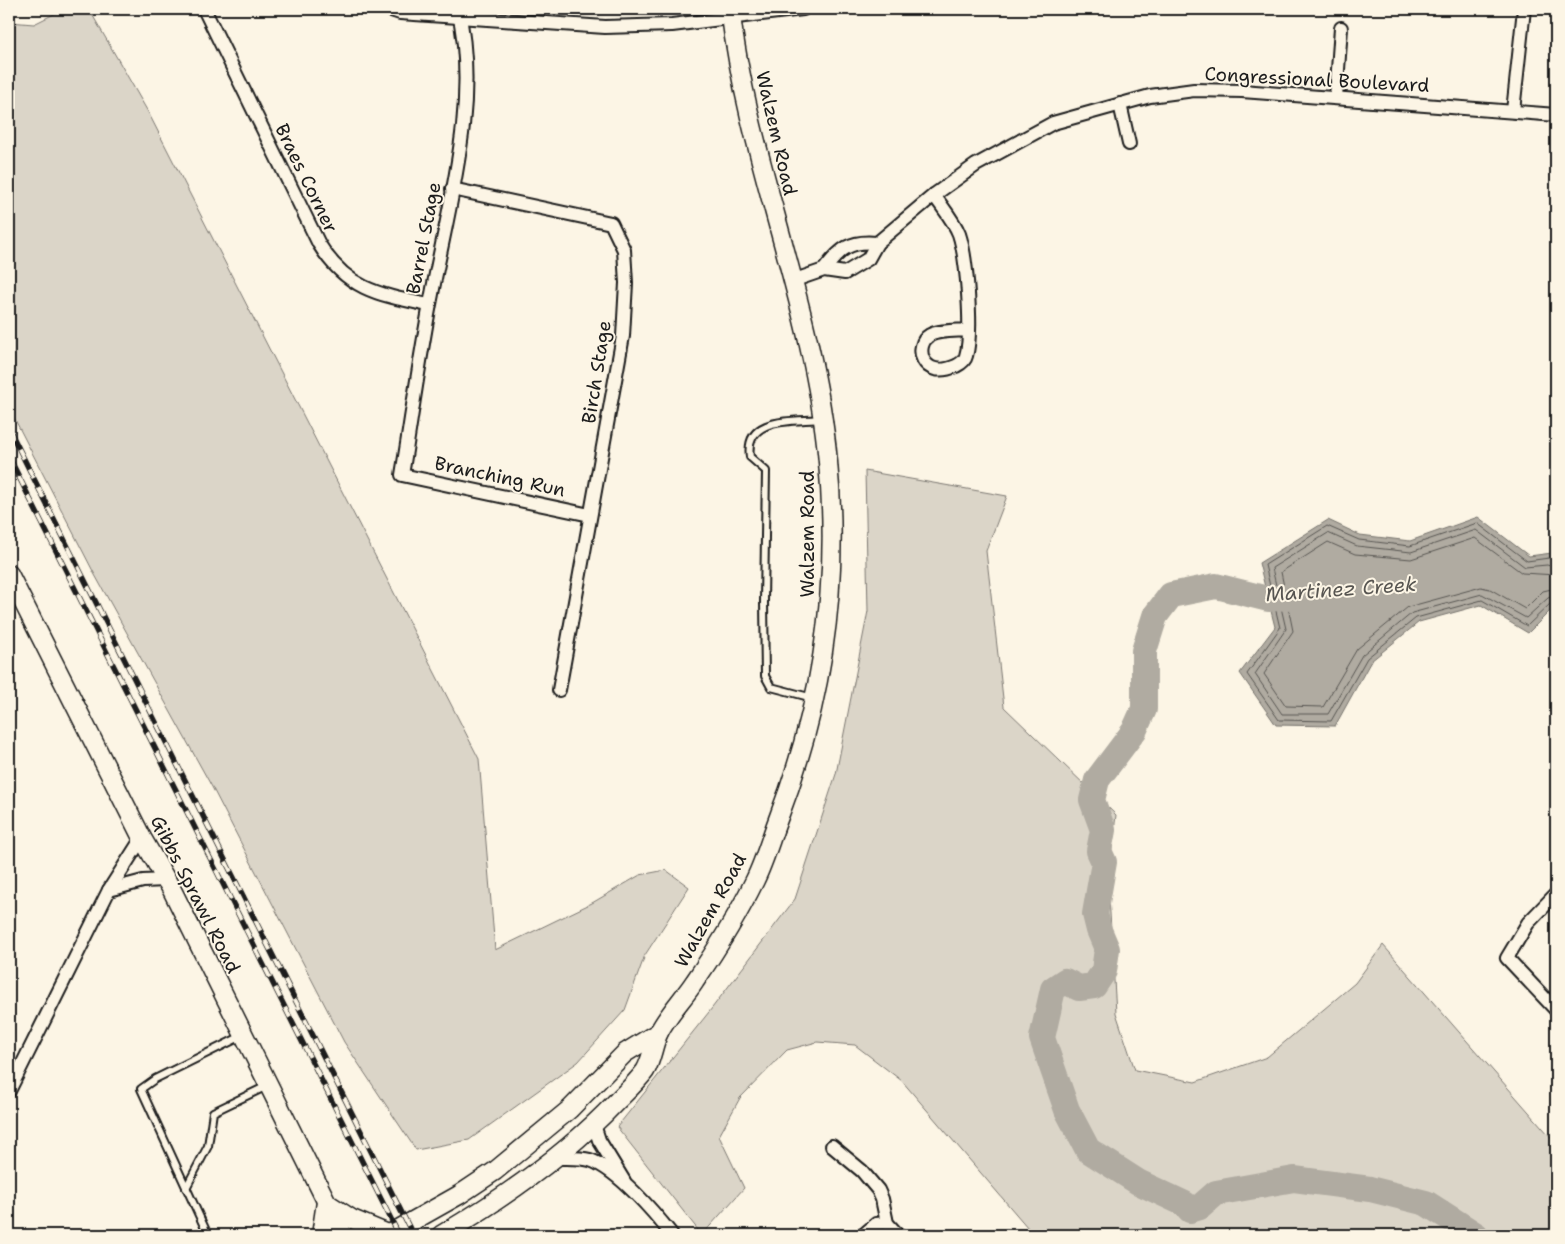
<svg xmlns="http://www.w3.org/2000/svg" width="1565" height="1244" font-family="'Shantell Sans',sans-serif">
	<rect width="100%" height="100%" fill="#fcf5e5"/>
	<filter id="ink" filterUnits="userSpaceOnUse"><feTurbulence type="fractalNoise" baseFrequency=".02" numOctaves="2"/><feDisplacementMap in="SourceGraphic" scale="10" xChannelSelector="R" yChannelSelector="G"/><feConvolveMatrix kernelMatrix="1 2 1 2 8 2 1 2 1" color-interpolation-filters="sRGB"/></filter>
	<g filter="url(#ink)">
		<g fill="#dbd5c8" stroke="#7c7872">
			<polygon points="64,9 89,9 148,112 479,759 495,950 592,903 640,875 666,870 689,887 645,955 625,1010 578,1062 469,1140 416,1150 344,1042 212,787 95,575 9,408 9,22 34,24"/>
			<polygon points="865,471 1007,496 986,551 1004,707 1116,815 1108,880 1116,1013 1135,1070 1195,1082 1267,1057 1355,983 1383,945 1556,1143 1556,1235 1034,1235 902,1081 855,1045 817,1042 787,1050 740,1098 719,1136 744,1188 702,1235 617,1127 709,1012 795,899 836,774 868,611"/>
		</g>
		<polygon fill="#b0aba1" stroke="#75726c" points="1478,517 1529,556 1552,553 1556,561 1556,605 1528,633 1481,605 1419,622 1371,661 1335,726 1276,725 1240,673 1275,627 1259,563 1328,520 1360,535 1410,541"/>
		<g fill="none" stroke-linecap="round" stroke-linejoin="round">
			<g stroke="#575551" stroke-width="1">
				<polyline points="1556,561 1549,558 1527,561 1477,523 1410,546 1359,540 1327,526 1265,565 1280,628 1247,674 1279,720 1331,721 1367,658 1416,618 1482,600 1527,626 1551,603 1556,602"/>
				<polyline points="1556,568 1547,565 1525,567 1476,530 1411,552 1357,546 1328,533 1272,568 1286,629 1255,674 1282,714 1328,714 1362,655 1412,613 1482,594 1526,618 1548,598 1556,595"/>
				<polyline points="1556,575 1522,573 1475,538 1411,559 1355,554 1328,542 1281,572 1293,631 1264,674 1286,706 1323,707 1357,649 1408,607 1481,587 1490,589 1525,609 1543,591 1556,588"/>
			</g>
			<polyline stroke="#b0aba1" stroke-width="26" points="1304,595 1268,599 1216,586 1171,595 1155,616 1144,651 1144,709 1134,731 1097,780 1092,800 1103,830 1099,851 1104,862 1095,914 1099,930 1107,949 1104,971 1094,986 1079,988 1065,981 1053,989 1042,1038 1067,1110 1088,1150 1138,1182 1185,1204 1190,1210 1200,1207 1216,1193 1294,1179 1370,1189 1426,1203 1476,1235"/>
			<defs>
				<g id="service">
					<path d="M813,698L771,687L765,676L764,602L766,471L750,457C744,416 793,422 821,419"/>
					<polyline points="186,1188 208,1146 213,1112 267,1086"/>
					<polyline points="208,1235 141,1089 155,1079 242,1036"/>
				</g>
				<g id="minor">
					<path d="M204,9L319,244C347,290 380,295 429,305"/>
					<polyline points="388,9 400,13 605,27 672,25 803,9"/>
					<path d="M458,9C480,101 449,203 432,294C420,354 412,415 402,475L590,515"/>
					<polyline points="1336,97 1341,28"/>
					<polyline points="1120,104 1129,144"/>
					<polyline points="1513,111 1524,9"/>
					<polyline points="452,189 611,223 624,250 626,283 623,336 559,690"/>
					<path d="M934,195C942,207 954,221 959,234C967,258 973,333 966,356C965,361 960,364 956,366C921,381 913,345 930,335C939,330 957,331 968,330"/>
					<path d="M824,270C840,249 850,240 877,243"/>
					<polyline points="792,281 824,270 845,273 868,259 877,243 934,195 976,165 1053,123 1150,96 1194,90 1242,91 1556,115"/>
					<polyline points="109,890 143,881 166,880"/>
					<polyline points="1556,894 1528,923 1507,958 1556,1010"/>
					<polyline points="9,1091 109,890 142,838"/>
					<polyline points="594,1125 599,1140 624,1181"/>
					<polyline points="832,1146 862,1171 878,1190 882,1199 887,1223 898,1235"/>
					<path d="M555,1158C566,1158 579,1157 590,1160C618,1170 654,1212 672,1235"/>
					<polyline points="863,1235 876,1224 887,1223"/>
				</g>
				<g id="secondary">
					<polyline points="9,574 142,838 172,890 343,1235"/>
					<polyline points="327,1203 352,1219 388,1234"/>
					<polyline points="321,1235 326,1202"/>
					<polyline points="388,1235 459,1195 495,1171 570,1109 625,1053 659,1032"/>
					<path d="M441,1235C504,1198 566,1155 616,1102C626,1092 637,1082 645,1071C652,1060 653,1044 659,1032C668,1014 684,998 695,981C717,949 738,915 755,880C764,862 770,841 777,822C822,706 840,585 828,462C814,307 749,163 730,9"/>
				</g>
			</defs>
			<use href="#service" stroke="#1c1c1c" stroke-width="10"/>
			<use href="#minor" stroke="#1c1c1c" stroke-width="16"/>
			<use href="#secondary" stroke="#1c1c1c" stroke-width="21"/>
			<use href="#service" stroke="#fcf5e5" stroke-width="6"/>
			<use href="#minor" stroke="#fcf5e5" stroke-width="12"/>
			<use href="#secondary" stroke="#fcf5e5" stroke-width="18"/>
			<defs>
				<g id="rail">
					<polyline points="9,429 413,1235"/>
					<polyline points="9,457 399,1235"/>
				</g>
			</defs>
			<use href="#rail" stroke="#1c1c1c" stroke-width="5.5"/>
			<use href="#rail" stroke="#fcf5e5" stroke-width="4" stroke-dasharray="11" stroke-linecap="butt"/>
		</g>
	</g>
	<g text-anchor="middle" stroke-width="4" stroke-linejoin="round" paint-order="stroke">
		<g font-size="19" fill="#1c1c1c" stroke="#fcf5e5">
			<text transform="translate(1317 79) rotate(3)" y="7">Congressional Boulevard</text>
			<text transform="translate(777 133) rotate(77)" y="7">Walzem Road</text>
			<text transform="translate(307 178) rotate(64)" y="7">Braes Corner</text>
			<text transform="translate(423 238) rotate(-79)" y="7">Barrel Stage</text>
			<text transform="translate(596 372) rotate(-81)" y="7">Birch Stage</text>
			<text transform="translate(500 476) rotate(12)" y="7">Branching Run</text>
			<text transform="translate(807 534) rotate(-90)" y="7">Walzem Road</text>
			<text transform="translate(196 894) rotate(63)" y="7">Gibbs Sprawl Road</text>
			<text transform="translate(710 910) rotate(-61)" y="7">Walzem Road</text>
		</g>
		<g font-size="20" font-style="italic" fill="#575551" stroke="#fcf5e5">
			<text transform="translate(1341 589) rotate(-4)" y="7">Martinez Creek</text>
		</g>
	</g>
	<rect width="1565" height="1244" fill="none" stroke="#fcf5e5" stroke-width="30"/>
	<rect x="15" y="15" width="1535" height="1214" fill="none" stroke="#1c1c1c" stroke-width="2" filter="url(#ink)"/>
</svg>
